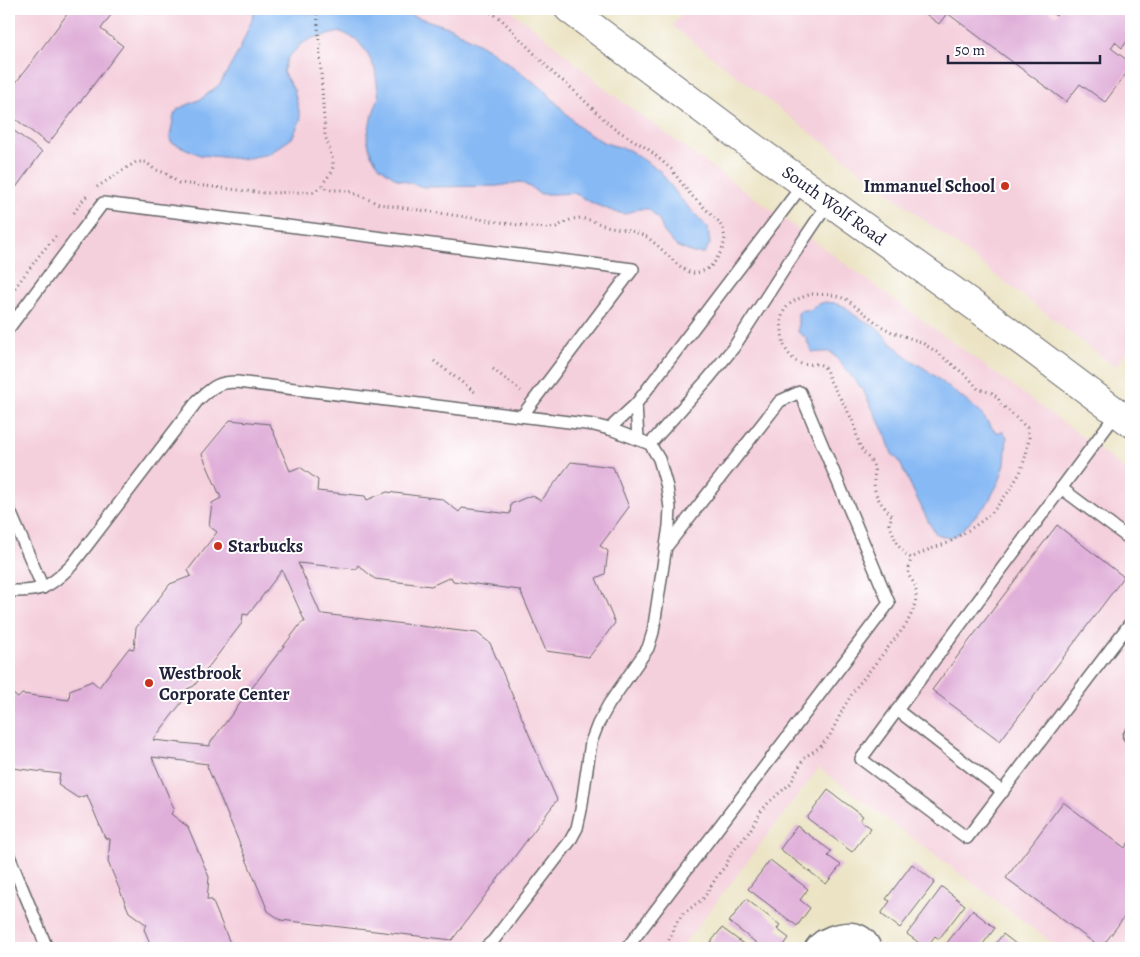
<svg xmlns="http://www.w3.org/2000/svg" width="1140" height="957" font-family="Alegreya,serif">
	<rect width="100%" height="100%" fill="#fff"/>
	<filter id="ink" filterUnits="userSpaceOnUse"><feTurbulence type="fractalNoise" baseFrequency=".02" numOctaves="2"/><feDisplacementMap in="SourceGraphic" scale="10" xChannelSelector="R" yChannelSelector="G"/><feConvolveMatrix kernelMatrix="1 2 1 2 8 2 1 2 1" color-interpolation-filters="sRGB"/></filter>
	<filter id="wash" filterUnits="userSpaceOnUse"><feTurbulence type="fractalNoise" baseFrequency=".0096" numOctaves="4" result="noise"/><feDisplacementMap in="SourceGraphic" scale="20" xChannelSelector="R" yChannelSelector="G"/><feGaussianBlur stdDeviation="1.12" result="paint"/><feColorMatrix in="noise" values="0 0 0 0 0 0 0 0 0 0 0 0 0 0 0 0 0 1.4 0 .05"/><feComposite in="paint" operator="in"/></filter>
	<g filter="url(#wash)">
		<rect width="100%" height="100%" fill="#ebe3c3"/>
		<g fill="#f4cfdc">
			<polygon points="9,9 508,9 538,31 609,92 1075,431 1131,474 1131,948 1059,948 819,768 681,948 9,948"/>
			<polygon points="685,9 1131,9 1131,346 1115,367 672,26"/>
		</g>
		<g fill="#87b9f4" stroke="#546e98">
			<polygon points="256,9 294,9 305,14 327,13 367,9 404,13 451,28 490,50 542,88 582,130 605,143 629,150 660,171 680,198 708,228 710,244 704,253 693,253 676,246 664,232 659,220 649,209 638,209 625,214 615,212 594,204 574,193 554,194 539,194 532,188 520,182 498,186 424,187 397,179 380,167 371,154 367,138 371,119 379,97 375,69 366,51 356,39 341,32 313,38 301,44 287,59 283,72 294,90 301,119 292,138 269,154 243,159 200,155 171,142 170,137 174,115 178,109 201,99 220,84 239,51"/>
			<path d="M825,302L834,303L846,307L854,315L879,329L888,340L911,360L927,370L979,411L992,428L996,432H1003L1007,437L1005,464L999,482L987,504L959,533L949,538L936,534L929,523L898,459L892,454L886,436L863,390L831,352C824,351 817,354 811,351L806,338L798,332V313L802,310H810L816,305Z"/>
		</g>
		<g id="blocks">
			<g fill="#e0afd9" fill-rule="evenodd">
				<polygon points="71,9 74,9 78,11 80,9 115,9 101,29 123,46 48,144 9,114 9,92"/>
				<polygon points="919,9 962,9 964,10 965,9 1046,9 1056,16 1061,9 1131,9 1131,36 1122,48 1115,42 1111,48 1131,63 1131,67 1105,102 1080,84 1066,102 947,13 939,24"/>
				<polygon points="9,130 13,130 42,152 9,197"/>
				<path d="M230,420L270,424L290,471L300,467L318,480L317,491L365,496L367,500L387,492L442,499L459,512L462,508L510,514L511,504L532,495L541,501L571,462L613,467L629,507L600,546L608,551L605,574L596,578L615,623L589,657L546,651L520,590L453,581L451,577L431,586L375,579L358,565L356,569L298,563L321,615L323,614L477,633L490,643L557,800L452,940L281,920L268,911L207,766L208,764L152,757L174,809L171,814L188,827L209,877L207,900H212L232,948H152L144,929L147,925L129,912L108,862L110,839L105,838L87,795L78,798L58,785L60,774L12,768L10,763L9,764V691L18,698L22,694L69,700L70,690L92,681L99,687L129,648L134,649L136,628L170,584L191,576L188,570L217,532L209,526L212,503L221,498L202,454ZM282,570L305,622H302L210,743V746L153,740L189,693L187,689L194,686L242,623L243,614L248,615Z"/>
				<polygon points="1057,525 1124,577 1000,741 932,690"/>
				<polygon points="828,790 863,816 860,820 871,828 852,852 807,818"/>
				<polygon points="1063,802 1125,848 1131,839 1131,908 1101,948 1006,878"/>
				<polygon points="797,826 831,851 828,856 841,865 826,884 780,849"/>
				<polygon points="770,860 808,889 800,900 810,908 797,926 748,889"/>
				<polygon points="912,864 935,882 900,928 881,914 890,901 886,899"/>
				<polygon points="942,887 965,905 939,939 935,936 926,948 907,934"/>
				<polygon points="746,899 780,925 777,929 789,938 782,948 763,948 729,922"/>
				<polygon points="972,910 995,928 980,948 943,948"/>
				<polygon points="722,928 749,948 706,948"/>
				<polygon points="1003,934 1021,948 992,948"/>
			</g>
		</g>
	</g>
	<g filter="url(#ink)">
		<use href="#blocks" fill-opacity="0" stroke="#68666b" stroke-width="1"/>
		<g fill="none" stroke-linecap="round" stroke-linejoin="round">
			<defs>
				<g id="lane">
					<polyline points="9,328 103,203 633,269 522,416"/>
					<polyline points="636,404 638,439"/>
					<polyline points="1117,413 861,759 967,838 1131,622"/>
					<polyline points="609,429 636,404 804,183"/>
					<polyline points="650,444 708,379 734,347 790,260 829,202"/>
					<polyline points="1061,488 1131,540"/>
					<polyline points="9,509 43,588"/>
					<path d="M9,591C41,592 49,588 72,565L198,400C213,387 217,382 237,382L594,425L613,430L650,444L659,459L667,487L670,508L669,526L653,632L648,648L609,704L598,724L591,742L581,810L577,828L570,841L493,941L485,948"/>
					<polyline points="897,710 1003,792"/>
					<polyline points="1131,733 1129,736 1131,738"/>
					<polyline points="9,856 47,948"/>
					<polyline points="627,948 889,603 800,392 780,401 667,546"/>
				</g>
				<path id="street" d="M816,948C820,942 825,940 832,937C848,932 862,931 870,948"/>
				<g id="secondary">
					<path id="s1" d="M569,9L750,145L976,307L1131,423"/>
				</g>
			</defs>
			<use href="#lane" stroke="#68666b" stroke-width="14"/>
			<use href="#street" stroke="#68666b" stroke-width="25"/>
			<use href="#secondary" stroke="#68666b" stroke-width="30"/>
			<g stroke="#68666b" stroke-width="3" stroke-dasharray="1 4" stroke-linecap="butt">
				<polyline points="317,9 324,120 325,135 333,161 333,167 331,173 323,183 323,186 327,189 332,190 342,190 351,192 379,204 532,227 548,228 556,227 572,219 580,218 590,220 606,226 635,232 647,237 658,246 678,265 689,272 694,273 701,272 709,268 714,263 723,248 725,238 723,229 718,221 690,194 671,169 648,149 612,127 567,84 556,76 500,18 492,13 478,9"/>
				<polyline points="97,187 136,162 146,162 154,169 165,173 179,183 188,184 264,193 313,192 323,186"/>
				<polyline points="74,213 82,201 87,196"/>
				<path d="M812,294L833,295L846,299L881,326L892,332L921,342L938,353L969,378L978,389L992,393L998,398L1001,404L1027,428L1028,433L1029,437L1026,455L1020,473L1009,491L991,514L975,526L948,543L930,549L911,558C896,548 896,539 889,524L892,516C882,504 875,499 874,483C874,479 875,473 874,468C873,460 863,454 860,446C857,439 856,431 854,424C848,410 839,397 832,384C829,380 828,374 826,370C821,360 810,366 802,364C794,362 787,353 784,345C783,341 782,335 782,330C778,307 792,300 812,294Z"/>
				<polyline points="9,296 41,253 58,234"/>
				<polyline points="434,361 476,393"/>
				<polyline points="493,369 521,391"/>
				<path d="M663,948L672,935L676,923L683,914L704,898L716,878L726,865L732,853L749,832L762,810L769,802L791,783L800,765L805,757L820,747L829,737L844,707L855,689L906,625C912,613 919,600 915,586C914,582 910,579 909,575C908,570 910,563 911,558"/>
			</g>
			<use href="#lane" stroke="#fff" stroke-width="11"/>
			<use href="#street" stroke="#fff" stroke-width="22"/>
			<use href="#secondary" stroke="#fff" stroke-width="28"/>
		</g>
	</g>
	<g fill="#c8321e" stroke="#fff" stroke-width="2">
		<circle cx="1005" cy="186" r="5"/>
		<circle cx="218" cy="546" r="5"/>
		<circle cx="149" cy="683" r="5"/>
	</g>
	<g text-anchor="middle" stroke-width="4" stroke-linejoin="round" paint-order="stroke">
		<g font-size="18" font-weight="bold" fill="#22223b" stroke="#fff" text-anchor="start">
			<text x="995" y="192" text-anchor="end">Immanuel School</text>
			<text x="228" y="552">Starbucks</text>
			<text x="159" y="679">Westbrook<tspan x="159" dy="21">Corporate Center</tspan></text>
		</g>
		<g font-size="18" fill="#22223b" stroke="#fff">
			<text dy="6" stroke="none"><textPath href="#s1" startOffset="330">South Wolf Road</textPath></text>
		</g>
	</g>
	<rect width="1140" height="957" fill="none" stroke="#fff" stroke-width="30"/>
	<path d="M948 55v8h152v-8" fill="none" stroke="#22223b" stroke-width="2.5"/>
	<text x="955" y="55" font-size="15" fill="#22223b" stroke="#ffffff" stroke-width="4" paint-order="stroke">50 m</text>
</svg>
